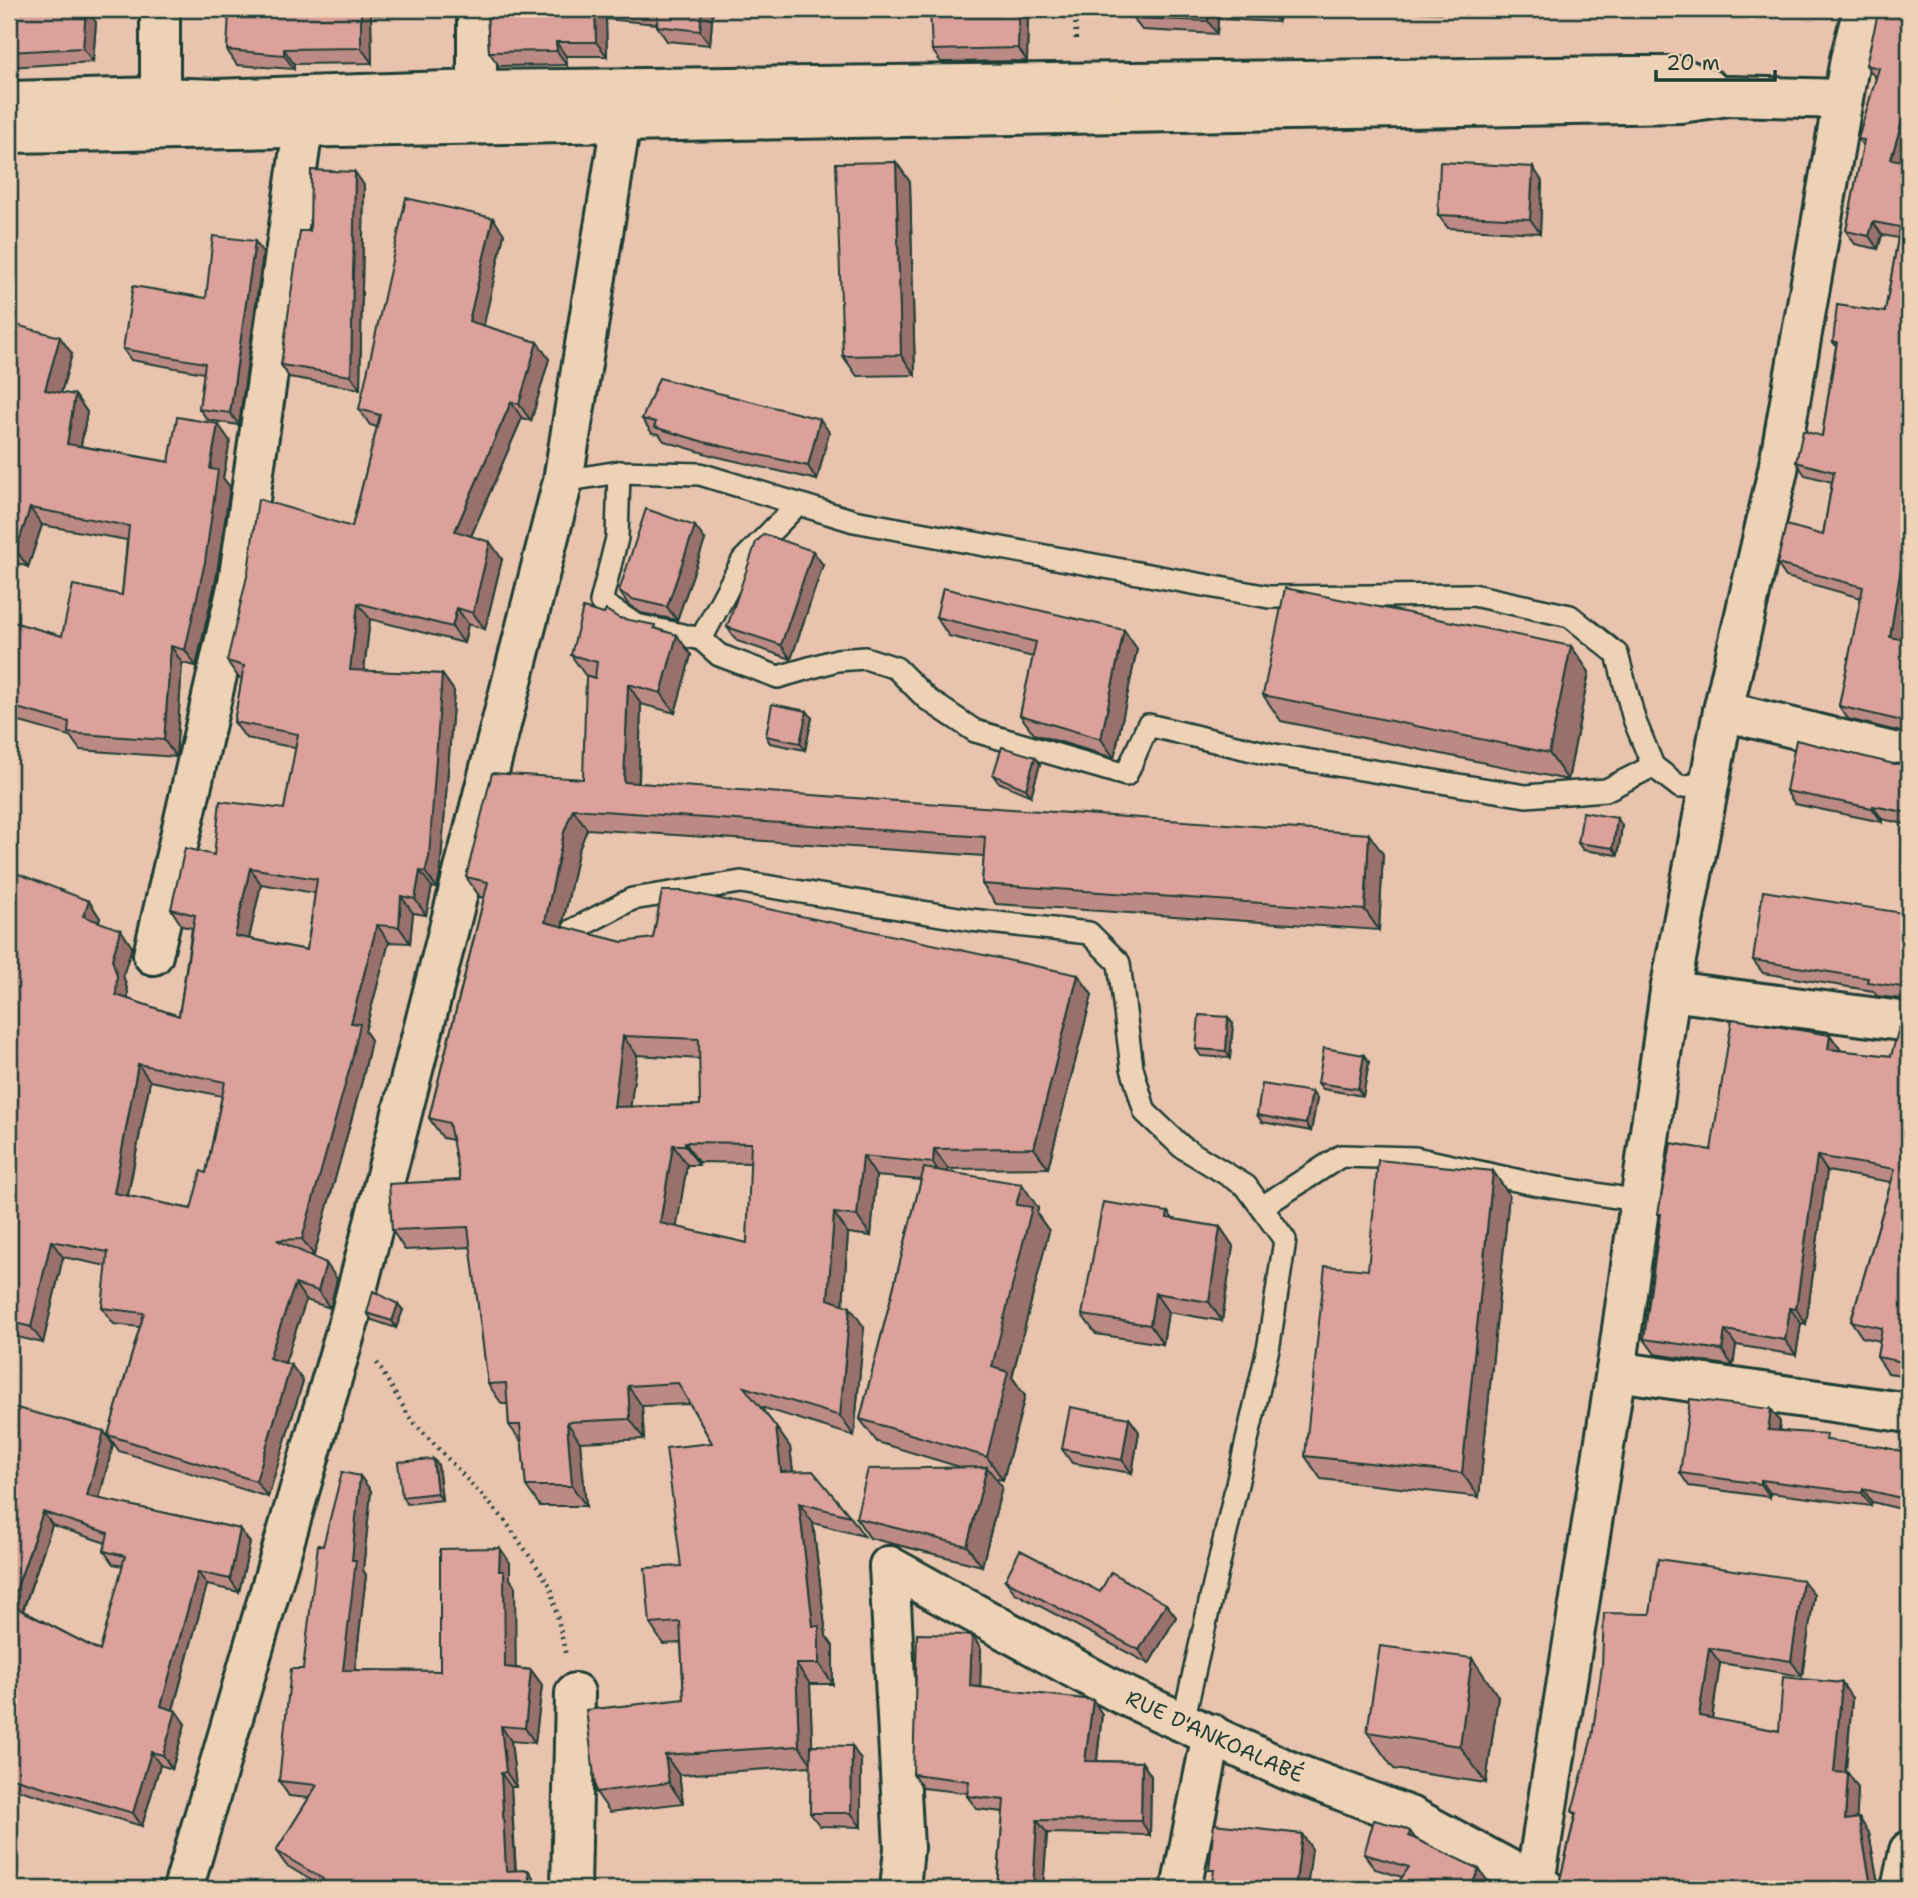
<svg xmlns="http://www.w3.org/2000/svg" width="1918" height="1898" font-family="'Shantell Sans',sans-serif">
	<rect width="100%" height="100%" fill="#e8c3ad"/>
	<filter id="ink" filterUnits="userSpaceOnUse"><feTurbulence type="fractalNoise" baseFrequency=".0143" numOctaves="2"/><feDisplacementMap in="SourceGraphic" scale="14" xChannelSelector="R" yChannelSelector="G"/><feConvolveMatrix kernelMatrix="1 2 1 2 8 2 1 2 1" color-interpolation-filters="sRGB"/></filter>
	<g filter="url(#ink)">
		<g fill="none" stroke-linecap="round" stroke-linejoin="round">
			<defs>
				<g id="service">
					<polyline points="619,472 617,538 601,602 636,625 701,639 719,655 778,677 837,660 865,658 896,668 927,699 975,731 1126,775 1148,725 1269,754 1526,796 1606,790 1653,766"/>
					<polyline points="563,481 619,472 700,474 854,521 1269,597 1473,595 1570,616 1617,654 1634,719 1653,766 1680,787 1711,782"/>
					<polyline points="701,639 743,560 798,504"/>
					<polyline points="573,930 632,899 741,882 971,920 1089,933 1119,963 1132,1068 1145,1112 1182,1147 1246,1186 1285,1240 1269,1344 1183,1721"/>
					<polyline points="1262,1207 1341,1156 1415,1158 1539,1185 1641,1201"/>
				</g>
				<g id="minor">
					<polyline points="477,9 477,90"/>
					<polyline points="160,97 160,9"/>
					<polyline points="9,101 160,97 217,99 477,90 1632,76 1677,76 1709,89"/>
					<polyline points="9,133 1681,103 1728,96 1843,99"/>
					<polyline points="1723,711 1909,756"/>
					<polyline points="153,955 238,583 303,128"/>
					<polyline points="1670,991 1909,1022"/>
					<polyline points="1616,1371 1909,1413"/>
					<path id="s1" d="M889,1566L1119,1693L1294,1773L1412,1817L1546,1889"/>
					<polyline points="889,1566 904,1848 900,1889"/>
					<polyline points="183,1889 350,1317 563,481 621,122"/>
					<polyline points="571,1889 575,1693"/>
					<polyline points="1181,1889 1212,1734"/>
					<polyline points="1901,1889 1909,1851"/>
				</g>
				<polyline id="tertiary" points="1534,1889 1616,1371 1670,991 1723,711 1778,470 1850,59 1863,9"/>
			</defs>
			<use href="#service" stroke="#1f3d34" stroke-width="26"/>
			<use href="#minor" stroke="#1f3d34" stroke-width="44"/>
			<use href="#tertiary" stroke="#1f3d34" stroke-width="44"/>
			<g stroke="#1f3d34" stroke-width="4.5" stroke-dasharray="2 5" stroke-linecap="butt">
				<polyline points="1075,9 1076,43"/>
				<polyline points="377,1363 410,1418 503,1518 551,1587 566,1656"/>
			</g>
			<use href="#service" stroke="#eed2b5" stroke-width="21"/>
			<use href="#minor" stroke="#eed2b5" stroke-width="38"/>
			<use href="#tertiary" stroke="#eed2b5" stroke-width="38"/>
		</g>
		<g fill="#bc8a84" stroke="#1f3d34" stroke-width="2" fill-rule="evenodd">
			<polygon points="9,9 96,22 93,62 9,67"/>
			<polygon points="223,9 456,9 455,13 371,15 372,63 294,64 294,69 237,65 227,50 229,21 223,13"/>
			<polygon points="487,9 713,9 710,45 667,41 657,26 657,24 606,19 607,56 566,56 567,65 499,66 489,52"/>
			<polygon points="1133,9 1279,9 1278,22 1218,19 1217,34 1142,30 1133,18"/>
			<polygon points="1347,9 1444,9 1444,13"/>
			<polygon points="1909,9 1909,142 1904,161 1909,162 1909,587 1901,639 1909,641 1909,734 1848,719 1839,706 1861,598 1786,577 1777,564 1823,535 1832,482 1805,475 1796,462 1822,436 1836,346 1833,342 1885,312 1898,238 1882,235 1878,249 1855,244 1846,231 1863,146 1858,139 1876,79 1866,65"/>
			<polygon points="1028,21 1027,61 941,62 932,50"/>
			<polygon points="896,162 910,182 915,375 857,376 843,356"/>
			<polygon points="1542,181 1540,233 1448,228 1438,215"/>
			<polygon points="364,185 360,389 289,377 281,365"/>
			<path d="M504,234L483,326L549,359L531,421L522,418L471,536L502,559L485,629L468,624L464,643L370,619L364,671L442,674L454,691L440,874L437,888L432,887L426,915L413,913L410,943L389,942L365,1031L371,1040L363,1077L314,1255H310L337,1279L330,1308L306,1300L285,1363L291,1365L303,1381L268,1497L119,1451L108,1435L140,1327L114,1324L102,1308L107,1266L63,1257L43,1343L9,1335V875L89,901L100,918L98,922L132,947L123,975L128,992V999L179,1016L192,928L182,926L171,909L214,855L284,809L296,748L246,738L234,722L242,678H239L227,661L352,527L377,427L370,425L359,409ZM261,884L315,893L307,950L249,939ZM150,1081L222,1096L206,1173L191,1209L128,1196Z"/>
			<polygon points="263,253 239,425 208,420 199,409 204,373 131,360 123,349 206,298"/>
			<polygon points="9,351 72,354 61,393 75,395 87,412 81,446 169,462 230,441 223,478 230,487 216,579 196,666 182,663 176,757 80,750 70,736 9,719 9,621 62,636 122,595 127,540 42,525 28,567 9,560"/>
			<polygon points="642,419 829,432 817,480 714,456 664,441 659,434 652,433"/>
			<polygon points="705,540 677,620 641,613 628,604 619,591"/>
			<polygon points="823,565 791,659 737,641 727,627"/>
			<polygon points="936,617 1124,630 1137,649 1114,758 1034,734 1020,715 1033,657 949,636"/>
			<path d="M619,618L657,629L691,655L675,713L641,704L639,783L1383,854L1379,930L996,904L982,884L984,856L587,829L578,852L562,927L622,942L1078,975L1092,995L1048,1168L948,1169V1172L1038,1208L1037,1214L1049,1231L1012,1377L1025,1396L1003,1480L995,1478L1002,1487L982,1566L870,1538L856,1518L960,1467L877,1442L860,1419L921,1180L876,1176L871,1236L848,1233L843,1304L864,1327L854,1436L761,1407L790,1447L793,1471L850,1516L864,1536L813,1523L826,1636L833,1646V1684H810L812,1745L861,1760V1827L820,1826L810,1813L811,1766L679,1775L683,1803L610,1812L596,1792L684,1699L681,1643L663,1644L650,1624L681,1566L712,1443L690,1404L642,1406L644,1439L580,1442L586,1506H540L526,1486L522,1443L509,1425L508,1404H502L488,1384L471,1247L405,1250L392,1230L460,1180L453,1140L443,1138L429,1118L484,898L480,897L466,877L583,779L595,678L585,675L571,655ZM637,1055L700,1059V1105L630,1107ZM698,1162L751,1163L747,1243L676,1227L687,1165H699Z"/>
			<polygon points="1571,646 1589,672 1568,780 1281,721 1263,695"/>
			<polygon points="807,711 812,718 805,750 770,743 766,736"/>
			<polygon points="1909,761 1909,825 1882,819 1882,822 1795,804 1786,791 1894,764 1906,763"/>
			<polygon points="1040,764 1031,796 998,782 993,775"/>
			<polygon points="1622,825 1618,855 1583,850 1578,843"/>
			<polygon points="1909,914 1909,1000 1877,996 1873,991 1763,973 1753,960"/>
			<polygon points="1233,1024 1230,1058 1201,1056 1196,1049"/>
			<polygon points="1909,1025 1909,1376 1888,1373 1877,1357 1880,1341 1862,1337 1851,1321 1891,1182 1827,1171 1806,1324 1801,1323 1796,1355 1736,1345 1733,1366 1655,1354 1644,1339 1661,1217 1658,1214 1711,1150 1830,1035 1841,1051 1891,1056"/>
			<polygon points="1369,1062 1363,1096 1323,1089 1318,1083"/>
			<polygon points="1312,1092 1317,1099 1311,1131 1262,1122 1257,1115"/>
			<polygon points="1493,1171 1509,1195 1479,1497 1321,1479 1305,1456 1368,1270"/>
			<polygon points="1168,1212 1173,1219 1220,1227 1233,1246 1222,1321 1168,1312 1163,1344 1096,1334 1082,1315"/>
			<polygon points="403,1310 396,1328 372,1320 367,1313"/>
			<path d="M9,1406L113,1445L99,1499L240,1529L250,1543L239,1592L207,1585L173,1710L185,1724L172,1769L160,1765L142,1826L9,1787ZM52,1525L106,1543L104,1551L113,1564L123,1566L100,1651L23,1611Z"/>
			<polygon points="1771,1409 1780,1422 1779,1430 1831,1441 1909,1453 1909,1511 1872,1502 1871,1506 1770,1493 1770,1497 1689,1486 1680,1473"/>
			<polygon points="1129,1418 1139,1432 1132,1473 1072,1463 1062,1449"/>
			<polygon points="433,1459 438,1465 442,1500 407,1504 402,1497"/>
			<polygon points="360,1476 371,1491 363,1570 366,1575 355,1670 440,1671 500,1548 510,1563 510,1579 515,1586 515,1668 531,1670 542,1685 535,1743 511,1741 516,1787 511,1787 516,1871 528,1870 538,1885 324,1888 286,1865 276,1851 309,1798 289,1796 279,1781 303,1669 323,1546"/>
			<polygon points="1005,1580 1100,1592 1166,1604 1176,1617 1149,1664 1015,1593"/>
			<polygon points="1814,1595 1802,1676 1720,1663 1712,1719 1779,1731 1852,1698 1846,1772 1858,1788 1856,1818 1859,1818 1869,1833 1879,1889 1567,1889 1560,1880 1575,1816 1572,1811 1650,1614"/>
			<polygon points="972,1635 981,1649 980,1687 1102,1714 1097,1761 1142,1762 1151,1776 1150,1835 1047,1833 1043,1889 997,1889 1003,1812 977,1809 967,1796 968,1793 923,1788 913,1774"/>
			<polygon points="1498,1696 1486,1783 1394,1769 1367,1732"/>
			<polygon points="1410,1831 1415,1838 1489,1883 1402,1877 1375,1869 1364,1854"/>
		</g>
		<g fill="#99716c" stroke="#1f3d34" stroke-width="2">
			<polygon points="86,9 96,22 93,62 83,48"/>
			<polygon points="361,9 366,9 371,15 372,63 361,48"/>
			<polygon points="595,9 599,9 606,19 607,56 596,42"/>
			<polygon points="702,9 713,9 710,45 700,31"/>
			<polygon points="1019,9 1028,9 1027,61 1018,48"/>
			<polygon points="1209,9 1211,9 1218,19 1217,34 1208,21"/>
			<polygon points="1269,9 1279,9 1278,22"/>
			<polygon points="556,42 566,56 567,65 557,51"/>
			<polygon points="284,49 294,64 294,69 284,55"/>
			<polygon points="1909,98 1909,142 1901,172 1891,159"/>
			<polygon points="896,162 910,182 915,375 901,355"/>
			<polygon points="1533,167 1542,181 1540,233 1530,219"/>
			<polygon points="355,172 364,185 360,389 351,376"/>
			<polygon points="493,218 504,234 481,338 469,321"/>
			<polygon points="1873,222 1882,235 1878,249 1869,236"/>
			<polygon points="255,241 263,253 239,425 230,413"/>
			<polygon points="60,337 72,354 57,407 45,390"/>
			<polygon points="537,342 549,359 531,421 519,404"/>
			<polygon points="75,395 87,412 78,461 67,444"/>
			<polygon points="511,402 522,418 466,548 455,531"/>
			<polygon points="820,419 829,432 817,480 808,466"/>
			<polygon points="218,424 230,441 223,478 230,487 216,579 196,666 185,650 210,469"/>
			<polygon points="30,508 42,525 28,567 16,550"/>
			<polygon points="1909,517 1909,587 1899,650 1890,637"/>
			<polygon points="695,526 705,540 677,620 667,607"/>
			<polygon points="490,542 502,559 485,629 473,613"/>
			<polygon points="813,551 823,565 791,659 781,645"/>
			<polygon points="358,603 370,619 362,686 350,670"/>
			<polygon points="457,608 468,624 464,643 452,627"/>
			<polygon points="1124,630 1137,649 1114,758 1101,739"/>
			<polygon points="677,635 691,655 675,713 661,693"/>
			<polygon points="171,646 182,663 176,757 164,740"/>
			<polygon points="1571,646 1589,672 1568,780 1549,753"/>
			<polygon points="442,674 454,691 440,874 437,888 425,872"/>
			<polygon points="628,684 641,704 638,802 624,782"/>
			<polygon points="1909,707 1909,727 1906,722"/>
			<polygon points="807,711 812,718 805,750 800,743"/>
			<polygon points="1035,757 1040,764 1031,796 1026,789"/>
			<polygon points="1873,806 1882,819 1882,822 1872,808"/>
			<polygon points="573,809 587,829 578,852 559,942 545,922 564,832"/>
			<polygon points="9,811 13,817 9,828"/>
			<polygon points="1617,818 1622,825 1618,855 1613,848"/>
			<polygon points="1369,834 1383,854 1379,930 1365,910"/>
			<polygon points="250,868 261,884 246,952 235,936"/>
			<polygon points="420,871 432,887 426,915 415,899"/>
			<polygon points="401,896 413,913 410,943 399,927"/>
			<polygon points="89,901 100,918 94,932 83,916"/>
			<polygon points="377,925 389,942 365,1031 371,1040 363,1077 314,1255 302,1239 351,1023"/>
			<polygon points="121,930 132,947 123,975 128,992 128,1012 116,995 112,959"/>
			<polygon points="1078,975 1092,995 1048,1168 1034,1148"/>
			<polygon points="1228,1017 1233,1024 1230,1058 1226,1051"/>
			<polygon points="1830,1035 1841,1050 1839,1064 1828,1049"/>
			<polygon points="623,1036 637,1055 628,1127 614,1107"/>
			<polygon points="1364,1055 1369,1062 1363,1096 1358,1089"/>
			<polygon points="138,1064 150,1081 125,1209 114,1193"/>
			<polygon points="1312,1092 1317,1099 1311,1131 1306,1124"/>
			<polygon points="685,1142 698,1162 699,1165 685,1145"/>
			<polygon points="673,1145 687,1165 674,1243 660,1223"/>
			<polygon points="934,1149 948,1169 947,1183 933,1163"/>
			<polygon points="863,1156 876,1176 871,1236 857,1216"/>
			<polygon points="1817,1156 1827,1171 1806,1324 1796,1309"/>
			<polygon points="1493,1171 1509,1195 1479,1497 1462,1473"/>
			<polygon points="1022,1184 1038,1208 1037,1214 1049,1231 1012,1377 1025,1396 1003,1480 987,1457 992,1367 1016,1205"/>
			<polygon points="834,1213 848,1233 842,1319 828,1299"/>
			<polygon points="1220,1227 1233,1246 1222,1321 1209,1302"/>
			<polygon points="51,1241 63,1257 43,1343 31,1327"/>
			<polygon points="326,1263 337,1279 330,1308 318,1291"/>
			<polygon points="295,1284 306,1300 281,1374 269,1358"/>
			<polygon points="1155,1293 1168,1312 1163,1344 1150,1325"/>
			<polygon points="398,1304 403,1310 396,1328 392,1321"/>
			<polygon points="850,1307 864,1327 854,1436 840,1416"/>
			<polygon points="1790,1308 1801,1323 1796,1355 1785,1340"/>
			<polygon points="1725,1330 1736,1345 1733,1366 1722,1350"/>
			<polygon points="291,1365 303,1381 268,1497 256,1481"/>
			<polygon points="628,1386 642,1406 644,1439 630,1419"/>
			<polygon points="1771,1409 1780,1422 1777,1442 1768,1430"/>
			<polygon points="1129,1418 1139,1432 1132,1473 1122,1460"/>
			<polygon points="567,1422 580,1442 586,1506 572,1486"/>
			<polygon points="776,1427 790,1447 795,1491 781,1472"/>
			<polygon points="104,1431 113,1445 96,1509 87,1496"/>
			<polygon points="433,1459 438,1465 442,1500 437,1493"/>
			<polygon points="987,1467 1002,1487 982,1566 967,1546"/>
			<polygon points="360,1476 371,1491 363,1570 366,1575 353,1685 343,1670 352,1560"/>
			<polygon points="1761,1480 1770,1493 1770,1497 1761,1484"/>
			<polygon points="1863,1489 1872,1502 1871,1506 1862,1493"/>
			<polygon points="799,1503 813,1523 826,1636 833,1646 833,1684 819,1664 813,1626"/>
			<polygon points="43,1512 52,1525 20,1618 11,1605"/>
			<polygon points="240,1529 250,1543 239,1592 230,1579"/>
			<polygon points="500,1548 510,1563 510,1579 515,1586 516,1682 505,1667 499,1571"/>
			<polygon points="198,1572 207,1585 170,1720 161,1706"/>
			<polygon points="1803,1580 1814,1595 1802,1676 1791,1661"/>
			<polygon points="1166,1604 1176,1617 1149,1664 1139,1650"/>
			<polygon points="972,1635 981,1649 980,1700 970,1686"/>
			<polygon points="1709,1648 1720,1663 1710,1731 1699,1716"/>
			<polygon points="1472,1658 1498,1696 1486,1783 1460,1746"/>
			<polygon points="796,1664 810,1684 813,1766 799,1746"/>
			<polygon points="531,1670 542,1685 535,1743 525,1728"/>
			<polygon points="1842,1683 1852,1698 1844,1787 1834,1772"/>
			<polygon points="1093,1700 1102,1714 1095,1775 1085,1761"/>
			<polygon points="176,1711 185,1724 172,1769 163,1755"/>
			<polygon points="501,1726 511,1741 516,1787 506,1772"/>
			<polygon points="852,1746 861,1760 861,1827 851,1813"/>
			<polygon points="151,1752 160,1765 142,1826 133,1813"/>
			<polygon points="665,1755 679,1775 683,1803 669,1783"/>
			<polygon points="1142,1762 1151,1776 1150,1835 1141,1821"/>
			<polygon points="501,1773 511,1787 516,1886 506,1871"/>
			<polygon points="1848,1773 1858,1788 1856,1835 1845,1820"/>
			<polygon points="1859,1818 1869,1833 1879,1889 1873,1889 1871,1886"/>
			<polygon points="1037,1820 1047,1833 1043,1889 1033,1889"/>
			<polygon points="1302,1834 1312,1849 1307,1889 1295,1889"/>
			<polygon points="1479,1869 1489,1883 1487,1889 1470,1889"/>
			<polygon points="528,1870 538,1885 539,1889 530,1889"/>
		</g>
		<g fill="#dba19a" stroke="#1f3d34" stroke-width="2" fill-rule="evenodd">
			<polygon points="9,9 86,9 83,48 9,52"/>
			<polygon points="223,9 361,9 361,48 284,49 284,55 227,50 229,13 223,13"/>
			<polygon points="487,9 595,9 596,42 556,42 557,51 489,52"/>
			<polygon points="645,9 702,9 700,31 657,26 658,10"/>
			<polygon points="930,9 1019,9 1018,48 932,50"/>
			<polygon points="1133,9 1209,9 1208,21 1133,18"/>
			<polygon points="1879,9 1909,9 1909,98 1891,159 1909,162 1909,517 1890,637 1909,641 1909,707 1906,722 1839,706 1863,587 1777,564 1786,525 1823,535 1834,472 1796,462 1803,431 1822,436 1837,342 1833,342 1837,305 1885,312 1900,227 1873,222 1869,236 1846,231 1864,140 1858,139 1879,68 1866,65"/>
			<polygon points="896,162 901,355 843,356 836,163"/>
			<polygon points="1440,162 1533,167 1530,219 1438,215"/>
			<polygon points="311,170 355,172 351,376 281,365 300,231 310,231"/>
			<path d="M406,198L493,218L469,321L537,342L519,404L511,402L455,531L490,542L473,613L457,608L452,627L358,603L350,670L442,674L429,857L425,872L420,871L415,899L401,896L399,927L377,925L351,1023L360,1024L352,1060L302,1239L277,1240L326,1263L318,1291L295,1284L269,1358L291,1365L256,1481L108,1435L144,1313L102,1308L108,1252L51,1241L31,1327L9,1321V875L11,871L89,901L83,916L121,930L112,959L117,976L116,995L179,1016L195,915L171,909L185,848L214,855L220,801L284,809L298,734L234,722L244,666L227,661L248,572L258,499L352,527L380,415L359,409ZM250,868L317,879L307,950L235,936ZM138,1064L225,1082L206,1173L201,1171L191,1209L114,1193Z"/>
			<polygon points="213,236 255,241 230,413 199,409 205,363 123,349 133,286 206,298"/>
			<polygon points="16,325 60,337 45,390 75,395 67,444 169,462 177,417 218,424 210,469 218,470 205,562 185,650 171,646 164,740 68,733 69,722 9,706 9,621 62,636 73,585 122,595 129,526 30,508 16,550 9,548 9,351"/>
			<polygon points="659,378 820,419 808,466 704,442 654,427 656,422 642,419"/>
			<polygon points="646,509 695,526 667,607 632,599 619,591"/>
			<polygon points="764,534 813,551 781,645 727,627 756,542"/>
			<polygon points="943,588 1124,630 1101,739 1020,715 1036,642 936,617"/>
			<polygon points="1285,588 1571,646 1549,753 1263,695"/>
			<path d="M583,608L604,614L606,610L619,618L655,625L654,628L677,635L661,693L628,684L624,782L1369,834L1365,910L982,884L985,837L573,809L564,832L545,922L622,942L653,938L662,891H683L1078,975L1034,1148L934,1149L933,1163L863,1156L857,1216L834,1213L828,1299L850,1307L840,1416L744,1387L776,1427L781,1472L813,1471L850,1516L799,1503L813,1626H819V1664H796L799,1746L665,1755L669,1783L596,1792L586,1710L684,1699L680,1622L650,1624L645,1568L681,1566L666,1448L712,1443L678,1383L628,1386L630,1419L567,1422L572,1486H526L520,1425H509L506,1383L488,1384L468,1227L392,1230L389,1184L460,1180L449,1123L429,1118L488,882L466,877L492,773L583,779L586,677L595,678L597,662L571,655ZM623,1036L699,1039L700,1105L614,1107ZM685,1142L751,1143L747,1243L660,1223L673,1145H685Z"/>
			<polygon points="772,704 807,711 800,743 766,736"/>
			<polygon points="1796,740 1894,764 1906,763 1909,761 1909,813 1873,806 1872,808 1786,791"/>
			<polygon points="1002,747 1035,757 1026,789 993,775"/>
			<polygon points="1583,812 1617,818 1613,848 1578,843"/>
			<polygon points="1763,891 1909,914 1909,989 1902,987 1867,982 1868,978 1753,960"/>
			<polygon points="1199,1015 1228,1017 1226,1051 1196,1049"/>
			<polygon points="1732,1019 1830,1035 1828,1049 1891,1056 1899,1028 1907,1027 1909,1025 1909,1363 1877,1357 1882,1328 1851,1321 1895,1169 1817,1156 1796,1309 1790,1308 1785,1340 1725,1330 1722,1350 1644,1339 1661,1214 1658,1214 1671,1143 1711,1150"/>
			<polygon points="1324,1048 1364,1055 1358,1089 1318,1083"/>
			<polygon points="1262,1084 1312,1092 1306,1124 1257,1115"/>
			<polygon points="1378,1160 1493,1171 1462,1473 1305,1456 1325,1266 1368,1270"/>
			<polygon points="924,1168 1022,1184 1016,1205 1032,1207 992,1367 1008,1372 987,1457 860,1419"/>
			<polygon points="1103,1202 1168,1212 1167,1218 1220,1227 1209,1302 1155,1293 1150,1325 1082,1315"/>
			<polygon points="373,1291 398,1304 392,1321 367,1313"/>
			<polygon points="1690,1399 1771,1409 1768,1430 1827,1434 1826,1440 1883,1447 1909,1453 1909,1500 1863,1489 1862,1493 1761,1480 1761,1484 1680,1473"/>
			<path d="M9,1406L104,1431L87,1496L240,1529L230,1579L198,1572L161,1706L176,1711L163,1755L151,1752L133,1813L9,1777ZM43,1512L108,1533L104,1551L125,1556L100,1651L11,1605Z"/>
			<polygon points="1070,1407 1129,1418 1122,1460 1062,1449"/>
			<polygon points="433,1459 437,1493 402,1497 398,1462"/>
			<polygon points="987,1467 967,1546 856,1518 868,1469"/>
			<polygon points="342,1472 360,1476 352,1560 356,1560 343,1670 440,1671 440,1549 500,1548 499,1571 504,1571 505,1667 531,1670 525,1728 501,1726 506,1772 501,1773 506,1871 528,1870 530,1889 324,1889 323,1879 276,1851 317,1785 279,1781 291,1669 303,1669 318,1545 323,1546"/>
			<polygon points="1020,1550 1100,1592 1111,1572 1166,1604 1139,1650 1005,1580"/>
			<polygon points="1658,1559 1803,1580 1791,1661 1709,1648 1699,1716 1779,1731 1783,1677 1842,1683 1834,1772 1848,1773 1845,1820 1859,1818 1871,1886 1851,1885 1848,1889 1599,1889 1560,1880 1576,1813 1572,1811 1592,1737 1602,1666 1604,1613 1650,1614"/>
			<polygon points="917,1634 972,1635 970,1686 1093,1700 1085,1761 1142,1762 1141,1821 1037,1820 1033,1889 997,1889 1004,1800 967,1796 969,1781 913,1774"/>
			<polygon points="1380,1646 1472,1658 1460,1746 1367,1732"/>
			<polygon points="811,1745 852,1746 851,1813 810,1813"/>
			<polygon points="1374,1820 1404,1828 1410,1831 1409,1836 1479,1869 1470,1889 1394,1889 1409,1867 1364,1854"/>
			<polygon points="1214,1824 1302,1834 1295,1889 1211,1889 1214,1870 1209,1870"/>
			<polygon points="910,1884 942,1889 905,1889"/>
		</g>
	</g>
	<g text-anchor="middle" stroke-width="7" stroke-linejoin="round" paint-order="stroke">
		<g font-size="21" fill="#1f3d34" stroke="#eed2b5">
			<text dy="7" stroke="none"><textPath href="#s1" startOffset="368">RUE D'ANKOALABÉ</textPath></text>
		</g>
	</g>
	<rect width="1918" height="1898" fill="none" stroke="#eed2b5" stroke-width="35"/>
	<rect x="18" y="18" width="1883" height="1863" fill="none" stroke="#1f3d34" stroke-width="2.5" filter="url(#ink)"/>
	<path d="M1656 70v10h119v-10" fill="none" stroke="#1f3d34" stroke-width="3.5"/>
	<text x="1666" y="70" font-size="21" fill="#1f3d34" stroke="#eed2b5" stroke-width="5" paint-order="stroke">20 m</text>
</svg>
